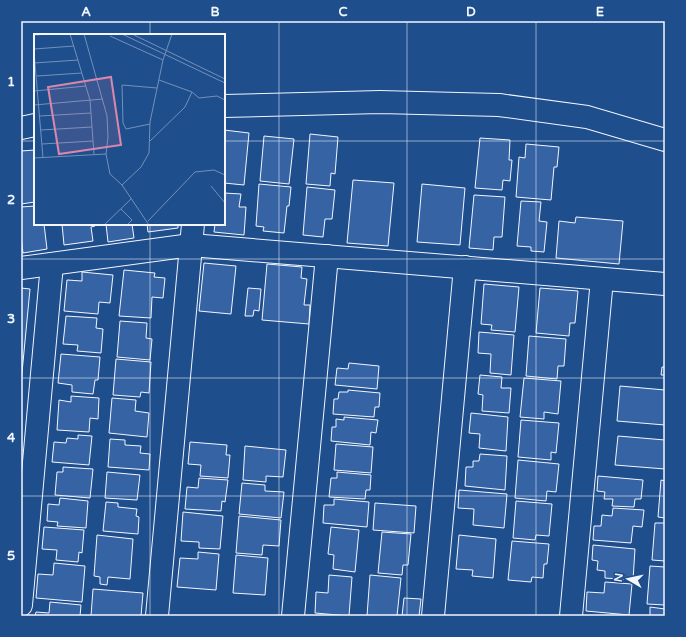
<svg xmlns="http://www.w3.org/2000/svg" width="686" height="637" font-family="'Varela Round',sans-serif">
	<rect width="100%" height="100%" fill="#1f4e8c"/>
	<g fill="#3563a3" stroke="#f2f6ff">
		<polygon points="224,130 249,133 244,185 224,183"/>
		<polygon points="310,134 338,137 335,174 331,173 330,186 306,184"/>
		<polygon points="264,136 294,139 289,184 260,181"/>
		<polygon points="480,138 510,140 509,160 512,160 510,181 503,180 502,190 475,188"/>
		<polygon points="526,144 559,147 557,167 554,167 551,200 516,197 519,157 525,158"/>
		<polygon points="35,150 35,202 21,204 21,151"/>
		<polygon points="353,180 394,183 388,246 347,243"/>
		<polygon points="259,184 291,187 289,206 287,206 284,233 263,231 264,227 256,226"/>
		<polygon points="422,184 465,188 460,245 417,242"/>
		<polygon points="307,187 335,190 332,219 325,219 323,237 303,235"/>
		<polygon points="224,193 241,194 239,207 246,207 244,235 214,232 215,224 224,224"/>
		<polygon points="474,195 505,197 502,237 494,237 493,250 469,248"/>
		<polygon points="521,201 541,202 539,221 547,222 544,252 531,251 531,247 517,246"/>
		<polygon points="35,206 35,224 44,224 47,249 23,253 21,237 21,207"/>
		<polygon points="576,217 623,221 619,264 556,258 559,221 575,223"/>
		<polygon points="62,224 95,224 95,226 91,227 93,241 64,245"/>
		<polygon points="106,224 132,224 134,238 108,242"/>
		<polygon points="147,224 178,224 178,228 148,232"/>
		<polygon points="204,263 236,266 231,314 199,311"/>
		<polygon points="267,264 302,267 301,278 307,279 304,305 310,305 309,324 262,320"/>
		<polygon points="124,270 155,273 154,277 165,278 163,298 152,297 151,318 119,316"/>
		<polygon points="82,272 113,275 110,303 99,302 98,314 64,311 67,280 82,281"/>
		<polygon points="484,284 519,287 515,332 491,330 492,325 481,324"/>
		<polygon points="21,288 30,289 21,383"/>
		<polygon points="248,288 261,289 259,311 254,310 253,316 245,316"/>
		<polygon points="540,288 578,291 575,323 570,323 569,336 536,333"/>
		<polygon points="66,316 97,318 96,328 103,329 101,353 77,351 78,345 63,344"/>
		<polygon points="120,321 147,323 146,338 152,339 150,360 117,357"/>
		<polygon points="479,332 514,335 511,375 490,373 491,354 478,353"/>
		<polygon points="529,336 566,339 564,366 558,366 557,379 526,376"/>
		<polygon points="61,354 100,357 98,380 95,380 93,394 72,392 72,385 58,383"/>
		<polygon points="116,359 151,362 149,393 141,392 140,397 113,395"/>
		<polygon points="349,363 379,366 377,389 335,385 337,368 348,369"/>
		<polygon points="662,367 665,367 665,375 661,375"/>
		<polygon points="480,375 502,377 501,388 511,388 509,413 482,411 483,395 478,394"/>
		<polygon points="524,378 561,381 558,414 544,412 544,419 520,417"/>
		<polygon points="620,386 665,390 665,425 617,421"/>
		<polygon points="348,390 380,393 379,407 375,407 374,417 333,414 334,399 338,399 339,392 348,392"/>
		<polygon points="71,396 99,398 98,419 90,418 89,432 57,430 59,400 71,402"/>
		<polygon points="112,398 136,400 135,411 149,413 147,437 109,433"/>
		<polygon points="471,413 508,417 506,451 479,448 480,434 469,433"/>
		<polygon points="344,417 378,420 376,433 371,432 370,445 331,441 332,427 336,427 336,419 344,420"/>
		<polygon points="521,420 559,423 556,453 551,452 551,460 518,457"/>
		<polygon points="78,435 92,436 89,465 52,462 54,442 66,443 67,438 78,439"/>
		<polygon points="618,436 665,440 665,469 615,465"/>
		<polygon points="110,439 125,440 125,445 141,446 140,453 150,454 149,470 108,467"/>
		<polygon points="190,442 227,445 226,455 230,455 228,478 200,476 201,465 188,464"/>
		<polygon points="336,444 373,447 371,473 334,470"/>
		<polygon points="245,446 286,450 283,477 266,476 266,482 243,480"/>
		<polygon points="480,454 507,456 505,490 465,486 466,467 473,467 473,461 479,461"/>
		<polygon points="518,460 559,464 556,492 547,491 546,501 515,498"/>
		<polygon points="63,467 93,469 90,498 55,495 57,472 63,472"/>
		<polygon points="107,472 140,475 137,500 105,498"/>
		<polygon points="337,472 371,475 370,490 366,490 365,499 329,497 331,478 337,478"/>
		<polygon points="598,476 643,480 641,499 635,499 634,507 612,506 613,499 604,499 605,492 597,491"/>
		<polygon points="199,478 228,480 225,502 222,501 221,511 185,509 187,487 198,488"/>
		<polygon points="661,480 665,481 665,518 658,517"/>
		<polygon points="242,483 265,485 265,491 284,492 281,518 239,514"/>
		<polygon points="459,490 507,494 504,528 473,525 474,509 458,508"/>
		<polygon points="60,498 88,501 86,528 57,526 58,522 47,521 48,504 59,505"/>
		<polygon points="334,499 369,502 367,527 323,523 324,505 334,505"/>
		<polygon points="516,501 552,504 549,536 536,535 535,540 513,538"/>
		<polygon points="106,502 118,503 118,507 137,509 136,516 139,517 138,534 103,531"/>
		<polygon points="375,503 416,506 414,533 373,530"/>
		<polygon points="613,508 644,510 642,527 633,526 631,543 593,540 594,526 601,526 602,515 612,516"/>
		<polygon points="183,512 223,516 220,549 199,548 199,542 181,541"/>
		<polygon points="239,516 281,520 279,546 263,545 262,555 236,553"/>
		<polygon points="655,523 665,523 665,561 652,560"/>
		<polygon points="44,527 84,530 82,553 79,552 78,562 56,560 57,550 42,549"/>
		<polygon points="331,527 359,530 355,572 333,569 334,555 328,554"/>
		<polygon points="382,532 411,534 408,565 403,565 402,575 378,573"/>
		<polygon points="97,535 133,539 130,579 108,577 107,585 100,584 100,577 94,576"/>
		<polygon points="459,535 496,539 493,578 472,576 473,570 456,569"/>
		<polygon points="512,541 549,544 547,564 544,564 543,578 532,577 531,582 508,580"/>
		<polygon points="593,545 635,549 633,580 605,578 605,571 597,570 598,561 592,560"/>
		<polygon points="198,552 219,554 216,590 177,587 180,558 198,559"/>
		<polygon points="236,555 268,558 265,595 233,593"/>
		<polygon points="54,563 85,566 82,602 36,598 38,574 53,575"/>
		<polygon points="650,566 665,567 665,605 647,604"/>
		<polygon points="329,575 352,577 349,616 315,613 316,592 328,593"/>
		<polygon points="370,575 401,578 397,616 367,616"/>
		<polygon points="605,582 632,584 629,615 586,611 587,592 604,593"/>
		<polygon points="93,589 143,593 141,616 91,616"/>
		<polygon points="404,598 421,599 419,616 402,616"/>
		<polygon points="50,602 81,605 80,616 35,616 36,612 49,613"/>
		<polygon points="650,607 665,609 665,616 650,616"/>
	</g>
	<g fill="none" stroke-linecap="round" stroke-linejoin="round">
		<defs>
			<g id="minor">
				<polyline points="224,106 380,102 499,105 587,117 665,140"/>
				<polyline points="21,128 35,125"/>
				<polyline points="21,268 191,245 665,284"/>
				<polyline points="21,605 52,264"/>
				<polyline points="157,616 193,224"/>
				<polyline points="293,616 327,256"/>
				<polyline points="433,616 465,267"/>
				<polyline points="571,616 602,279"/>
			</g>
		</defs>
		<use href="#minor" stroke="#f2f6ff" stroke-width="24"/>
		<use href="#minor" stroke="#1f4e8c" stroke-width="22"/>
	</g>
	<path fill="none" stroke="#f2f6ff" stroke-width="1" stroke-opacity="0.55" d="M150,21V35M279,21V616M407,21V616M536,21V616M21,141H35M224,141H665M150,224V616M21,259H665M21,378H665M21,496H665"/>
	<g transform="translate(34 34)">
		<rect width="191" height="191" fill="#1f4e8c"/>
		<path fill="none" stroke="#7391ba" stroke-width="1" d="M36,0L56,66L60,120M50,0L73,82L74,103L72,120L76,140L88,151L115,191M88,0L191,49M98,0L191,45M0,1L17,0M76,2L129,26M0,15L40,12M0,18L9,124M0,29L44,26M3,42L48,39M125,46L158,58L165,64L183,62L191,66M0,57L52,52M0,71L69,65M6,82L57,79M116,90L92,95L89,89L88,51L123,54M7,96L58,93M116,107L151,73L158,58M8,110L59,107M0,124L72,120M88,151L107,133L115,119L116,88L129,26L138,0M177,152L191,169M87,175L98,186L93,191M114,187L161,138L180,136L191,141M70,191L97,165"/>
		<path fill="#da87ad" fill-opacity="0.15" stroke="#da87ad" stroke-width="2" d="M77,43L87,111L25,120L14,53Z"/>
		<rect width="191" height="191" fill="none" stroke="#f2f6ff" stroke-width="2"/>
	</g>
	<rect width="686" height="637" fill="none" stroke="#1f4e8c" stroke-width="44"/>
	<g transform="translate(628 579) rotate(279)" stroke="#1f4e8c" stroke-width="3" paint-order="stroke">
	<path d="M0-3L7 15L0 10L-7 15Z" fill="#f2f6ff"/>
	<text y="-6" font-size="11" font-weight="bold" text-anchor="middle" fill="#f2f6ff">N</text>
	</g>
	<rect x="22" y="22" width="642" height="593" fill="none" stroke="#f2f6ff" stroke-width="1.5"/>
	<g font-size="13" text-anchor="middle" font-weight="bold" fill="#f2f6ff">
		<text x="86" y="16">A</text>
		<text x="215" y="16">B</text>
		<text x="343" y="16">C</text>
		<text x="471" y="16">D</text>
		<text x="600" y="16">E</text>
		<text x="11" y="86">1</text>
		<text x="11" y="204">2</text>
		<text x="11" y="323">3</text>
		<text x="11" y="442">4</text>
		<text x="11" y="560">5</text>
	</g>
</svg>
